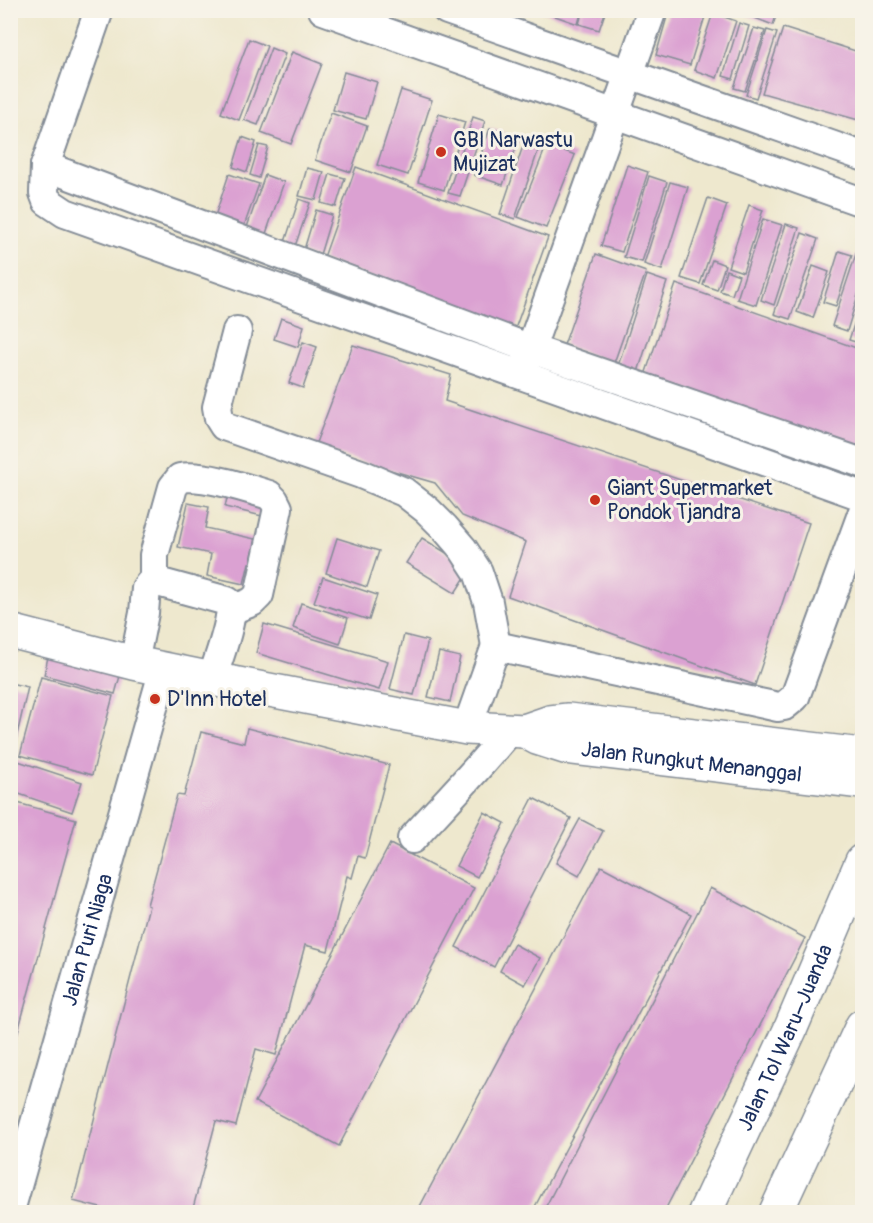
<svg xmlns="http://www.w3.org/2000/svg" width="873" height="1223" font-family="Pangolin,sans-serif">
	<rect width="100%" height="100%" fill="#f7f3e8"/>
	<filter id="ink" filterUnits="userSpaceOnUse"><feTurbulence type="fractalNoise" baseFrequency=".0167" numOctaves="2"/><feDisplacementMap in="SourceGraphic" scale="12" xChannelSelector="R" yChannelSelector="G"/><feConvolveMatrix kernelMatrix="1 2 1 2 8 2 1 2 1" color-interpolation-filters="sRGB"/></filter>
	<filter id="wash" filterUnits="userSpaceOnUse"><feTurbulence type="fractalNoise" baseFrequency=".008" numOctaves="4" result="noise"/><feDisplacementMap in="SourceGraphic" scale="24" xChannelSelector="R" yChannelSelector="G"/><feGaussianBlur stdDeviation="1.35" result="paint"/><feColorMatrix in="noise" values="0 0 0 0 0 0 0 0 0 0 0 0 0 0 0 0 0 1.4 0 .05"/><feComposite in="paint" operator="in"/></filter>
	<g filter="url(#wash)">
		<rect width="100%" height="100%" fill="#eee8ce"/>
		<g id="blocks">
			<g fill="#dba1d2">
				<polygon points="538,10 582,10 578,24"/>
				<polygon points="583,10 606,10 599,30 579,24"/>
				<polygon points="669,10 707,10 690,65 656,55"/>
				<polygon points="734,10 778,10 773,25"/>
				<polygon points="713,13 736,21 717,78 694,70"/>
				<polygon points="739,23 749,26 733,79 723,76"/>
				<polygon points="754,28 765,31 745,91 734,88"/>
				<polygon points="783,28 862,53 862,121 762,93"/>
				<polygon points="767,30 777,33 756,98 746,95"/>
				<polygon points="249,39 267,46 239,120 221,113"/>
				<polygon points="271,48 285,54 258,125 244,120"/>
				<polygon points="292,52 322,64 291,144 261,133"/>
				<polygon points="344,72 377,82 366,119 333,110"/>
				<polygon points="401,90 432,100 408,175 377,165"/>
				<polygon points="331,113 367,126 351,172 315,160"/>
				<polygon points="439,114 465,122 444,190 418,182"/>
				<polygon points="473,117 485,121 460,196 448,193"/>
				<polygon points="490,128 519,139 503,185 474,175"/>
				<polygon points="242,137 256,142 247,172 233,167"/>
				<polygon points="526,137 541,142 515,219 500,214"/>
				<polygon points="547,144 575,155 546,228 518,217"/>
				<polygon points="259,145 268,147 259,178 250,175"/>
				<polygon points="627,165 648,172 622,252 601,246"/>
				<polygon points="356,167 548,237 515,329 323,260"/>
				<polygon points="307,168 324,172 316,200 299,196"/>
				<polygon points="229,174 259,184 243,229 214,219"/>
				<polygon points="330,174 345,178 336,207 321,203"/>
				<polygon points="265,175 284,182 263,242 244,236"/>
				<polygon points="649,176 667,182 642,262 624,257"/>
				<polygon points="670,182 688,187 662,270 644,264"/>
				<polygon points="708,198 727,205 700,284 681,278"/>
				<polygon points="299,199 310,203 293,252 283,248"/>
				<polygon points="749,205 763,210 743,272 728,267"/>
				<polygon points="316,210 332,215 319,258 303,253"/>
				<polygon points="763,219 782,225 756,305 737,299"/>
				<polygon points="786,224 799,228 774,305 761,300"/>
				<polygon points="802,233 818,239 790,319 774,314"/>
				<polygon points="839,251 852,255 836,306 823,302"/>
				<polygon points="596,254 646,272 614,363 564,345"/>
				<polygon points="856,254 862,256 862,282 847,331 832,326"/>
				<polygon points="712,260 725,265 717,290 703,285"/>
				<polygon points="813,266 829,272 813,318 797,312"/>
				<polygon points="726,270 739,275 732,295 720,291"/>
				<polygon points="647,275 667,282 638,372 618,366"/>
				<polygon points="676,284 862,350 862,452 645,375"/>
				<polygon points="862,300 862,344 849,340"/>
				<polygon points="281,318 304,326 298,347 274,339"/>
				<polygon points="303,342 317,347 303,388 289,383"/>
				<polygon points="353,345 451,375 445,401 809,523 755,685 508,596 526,542 462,516 435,483 314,448"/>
				<polygon points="229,489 266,497 262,516 225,507"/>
				<polygon points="188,503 209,507 205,528 269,542 264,566 249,563 244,584 207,576 211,554 178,547"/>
				<polygon points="337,538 379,551 367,587 326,573"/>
				<polygon points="422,538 471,568 455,593 406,563"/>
				<polygon points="323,577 377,595 369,620 314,602"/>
				<polygon points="301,603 348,618 340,644 293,628"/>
				<polygon points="264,624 388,661 379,690 256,653"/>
				<polygon points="404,635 428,641 414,695 390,689"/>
				<polygon points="439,652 460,657 450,702 428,697"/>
				<polygon points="48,657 120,676 115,694 44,675"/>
				<polygon points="41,677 113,696 92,775 20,755"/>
				<polygon points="10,683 28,687 11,761 10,761"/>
				<polygon points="247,728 389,765 365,858 358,856 352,878 347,876 328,951 305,945 276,1055 256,1049 236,1126 216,1121 192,1212 116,1212 73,1201 149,906 147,905 177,795 184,796 201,732 244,743"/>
				<polygon points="15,760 82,782 72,812 10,791 10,772"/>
				<polygon points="533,798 571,818 494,967 456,947"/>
				<polygon points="10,801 76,819 11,1057 10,1057"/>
				<polygon points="484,812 505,823 477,877 456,866"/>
				<polygon points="580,819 603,831 579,876 556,863"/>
				<polygon points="390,844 474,888 339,1146 255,1102"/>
				<polygon points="601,866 691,914 532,1212 417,1212"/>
				<polygon points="710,888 805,938 664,1212 543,1212"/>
				<polygon points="514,944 540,958 525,985 500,971"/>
			</g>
		</g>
	</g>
	<g filter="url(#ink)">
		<use href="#blocks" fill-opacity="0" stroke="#848c96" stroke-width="1.5"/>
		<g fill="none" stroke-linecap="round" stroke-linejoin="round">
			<defs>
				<g id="minor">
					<polyline points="99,10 45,166 531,349 862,463"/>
					<polyline points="323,10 862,202"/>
					<polyline points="447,10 862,156"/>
					<polyline points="45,166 44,193 47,201 65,213 862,496"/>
					<polyline points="237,331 217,407 219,418 224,426 361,474 404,492 427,510 444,527 463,549 478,572 488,602 496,646"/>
					<polyline points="524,367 652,10"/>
					<path d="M154,581V555L173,487L180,478C203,474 246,488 269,495L274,500L278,508L259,595L252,602L231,610"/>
					<path d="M134,663L144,613L146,588L150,583L154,581L227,601L231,604C232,625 218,659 212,679"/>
					<polyline points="467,728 496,646 778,707 784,706 795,697 862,514"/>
					<path d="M412,839C445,803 479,768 510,730"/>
					<path id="s1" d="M10,1211L164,669"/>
				</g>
				<g id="major">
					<path id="s2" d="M10,631L134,663L212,679L467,728L524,731L537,738L565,747L862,782"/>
					<polyline points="524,731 550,722 568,720 862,755"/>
				</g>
				<g id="highway">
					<path id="s3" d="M705,1212L790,1030L862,861"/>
					<polyline points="776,1212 862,1026"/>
				</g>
			</defs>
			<use href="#minor" stroke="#848c96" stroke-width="32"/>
			<use href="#major" stroke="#848c96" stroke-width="36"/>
			<use href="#highway" stroke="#848c96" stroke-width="36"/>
			<use href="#minor" stroke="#fff" stroke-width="28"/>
			<use href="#major" stroke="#fff" stroke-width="33"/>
			<use href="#highway" stroke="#fff" stroke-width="33"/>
		</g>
	</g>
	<g fill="#c8321e" stroke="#f7f3e8" stroke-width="2">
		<circle cx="441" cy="152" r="6"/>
		<circle cx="595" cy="500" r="6"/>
		<circle cx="155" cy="699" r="6"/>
	</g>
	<g text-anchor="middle" stroke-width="6" stroke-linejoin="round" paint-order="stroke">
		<g font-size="21" fill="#1b2f5e" stroke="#f7f3e8" text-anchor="start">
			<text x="453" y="147">GBI Narwastu<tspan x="453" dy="24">Mujizat</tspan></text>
			<text x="607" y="495">Giant Supermarket<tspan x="607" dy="24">Pondok Tjandra</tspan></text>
			<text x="167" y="706">D'Inn Hotel</text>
		</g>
		<g font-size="21" fill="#1b2f5e" stroke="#f7f3e8">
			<text dy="7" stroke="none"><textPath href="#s2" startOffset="696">Jalan Rungkut Menanggal</textPath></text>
			<text dy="7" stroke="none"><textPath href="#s1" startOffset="282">Jalan Puri Niaga</textPath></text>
			<text dy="7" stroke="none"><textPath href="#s3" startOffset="192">Jalan Tol Waru–Juanda</textPath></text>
		</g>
	</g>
	<rect width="873" height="1223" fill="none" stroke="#f7f3e8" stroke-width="36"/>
</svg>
